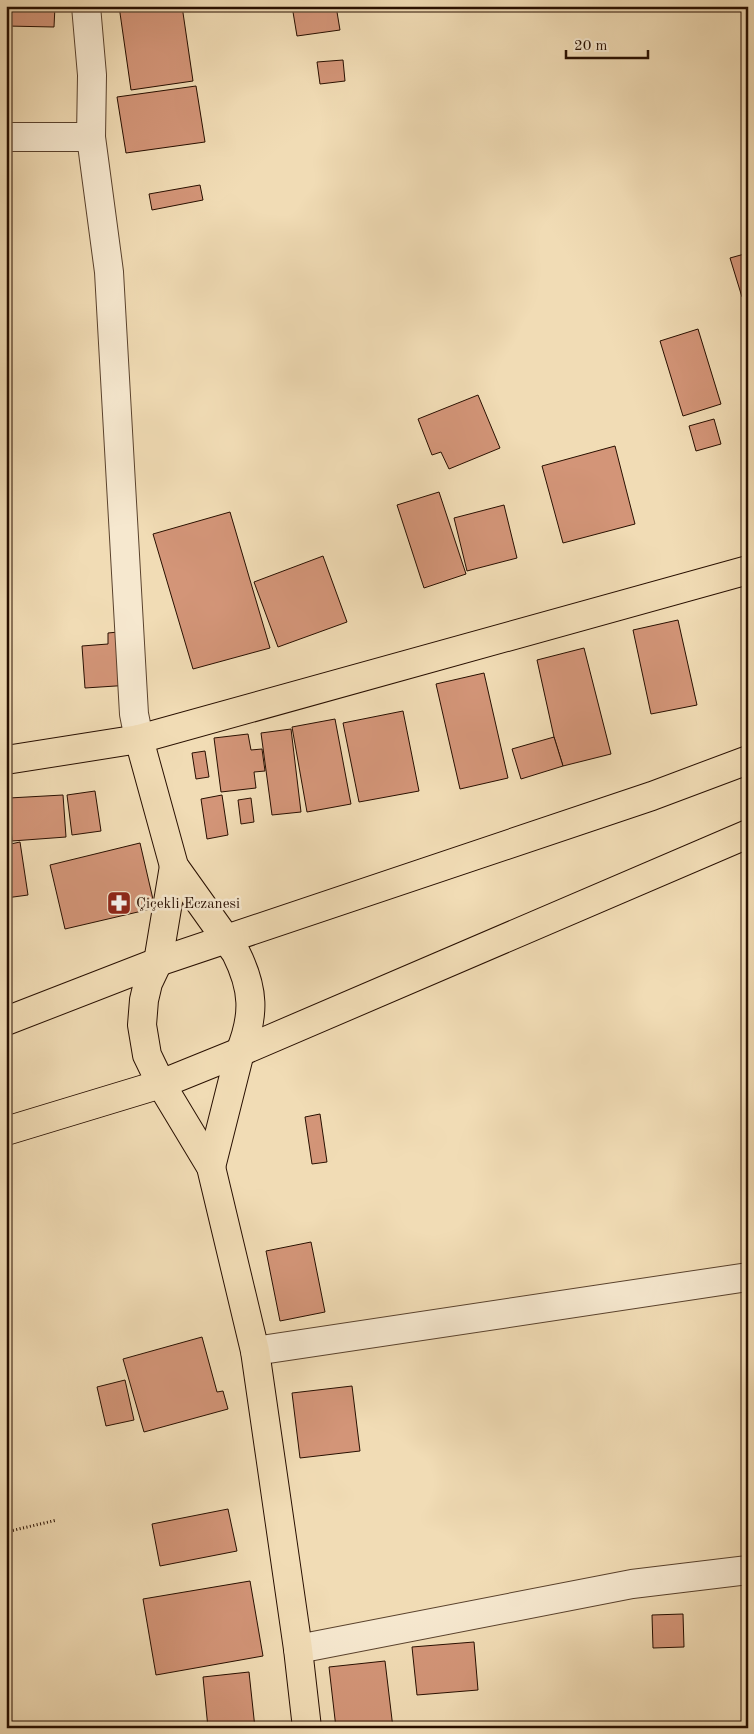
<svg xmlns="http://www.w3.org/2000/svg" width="754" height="1734" font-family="'Old Standard TT',serif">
	<rect width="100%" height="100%" fill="#f1dcb5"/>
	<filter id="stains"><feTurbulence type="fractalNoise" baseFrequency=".004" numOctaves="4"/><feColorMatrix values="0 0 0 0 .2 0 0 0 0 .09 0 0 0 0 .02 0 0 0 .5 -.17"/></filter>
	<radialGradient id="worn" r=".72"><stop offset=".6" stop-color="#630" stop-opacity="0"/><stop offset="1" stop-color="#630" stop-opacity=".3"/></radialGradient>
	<g fill="#d39578" stroke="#280f00">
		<polygon points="6,6 55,6 54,27 6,26"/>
		<polygon points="119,6 182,6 193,81 131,90"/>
		<polygon points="292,6 336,6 340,30 297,36"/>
		<polygon points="343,60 345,81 320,84 317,62"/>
		<polygon points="196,86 205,142 126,153 117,97"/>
		<polygon points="200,185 203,200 152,210 149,194"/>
		<polygon points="748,253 748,296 742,297 730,258"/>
		<polygon points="698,329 721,404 683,416 660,341"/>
		<polygon points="478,395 500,448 449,469 441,452 432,455 418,419"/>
		<polygon points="714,419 721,444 696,451 689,426"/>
		<polygon points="615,446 635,524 563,543 542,466"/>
		<polygon points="439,492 466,574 424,588 397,505"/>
		<polygon points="504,505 517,558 467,571 454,518"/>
		<polygon points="230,512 270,648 193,669 153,534"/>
		<polygon points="323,556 347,622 278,647 254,582"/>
		<polygon points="678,620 697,705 651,714 633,630"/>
		<polygon points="128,631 131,685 85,688 82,646 108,644 108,633"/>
		<polygon points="584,648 611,754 563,766 554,737 537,660"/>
		<polygon points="484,673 508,778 460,789 436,684"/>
		<polygon points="403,711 419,791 359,802 343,723"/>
		<polygon points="335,719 351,804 307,812 292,727"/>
		<polygon points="291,729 301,812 272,815 261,733"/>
		<polygon points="248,734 251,750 262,749 265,771 254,772 256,788 221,792 214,738"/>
		<polygon points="554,737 563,766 521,779 512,749"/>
		<polygon points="205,751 209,777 196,779 192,753"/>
		<polygon points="95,791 101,831 72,835 67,795"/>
		<polygon points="63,795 66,837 12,841 9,798"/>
		<polygon points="222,795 228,835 207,839 201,799"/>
		<polygon points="251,798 254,822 241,824 238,800"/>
		<polygon points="20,842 28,895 6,898 6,845"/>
		<polygon points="140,843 155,908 65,929 50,865"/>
		<polygon points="320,1114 327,1162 312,1164 305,1117"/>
		<polygon points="311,1242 325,1312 280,1321 266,1251"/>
		<polygon points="202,1337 217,1392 223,1391 228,1409 144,1432 123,1359"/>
		<polygon points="125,1380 134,1420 106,1426 97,1387"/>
		<polygon points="352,1386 360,1451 300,1458 292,1393"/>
		<polygon points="228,1509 237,1551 160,1566 152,1524"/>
		<polygon points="250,1581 263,1656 156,1675 143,1599"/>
		<polygon points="683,1614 684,1647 653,1648 652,1615"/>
		<polygon points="474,1642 478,1690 417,1695 412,1647"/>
		<polygon points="385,1661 393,1728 336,1728 329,1667"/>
		<polygon points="249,1672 255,1728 208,1728 203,1677"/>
	</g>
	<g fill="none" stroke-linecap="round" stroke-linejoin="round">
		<defs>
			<g id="minor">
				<polyline points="86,6 92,75 91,137 109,272 134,714 139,739"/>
				<polyline points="6,137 91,137"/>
				<polyline points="255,1351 748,1277"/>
				<polyline points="298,1649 632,1584 748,1570"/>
			</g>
			<g id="major">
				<path d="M139,739L174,866L236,953C254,989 255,1015 240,1052L211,1167"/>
				<polyline points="6,760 139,739 748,570"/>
				<polyline points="174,866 158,962 148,983 144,1000 142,1025 147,1055 161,1084 211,1167 255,1351 298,1649 307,1728"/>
				<polyline points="6,1021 158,962 652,796 748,760"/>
				<polyline points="6,1131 161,1084 240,1052 748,834"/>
			</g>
		</defs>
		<use href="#minor" stroke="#5a422d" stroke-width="30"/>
		<use href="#major" stroke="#280f00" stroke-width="30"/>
		<polyline stroke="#280f00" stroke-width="3" stroke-dasharray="1 2.5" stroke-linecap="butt" points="6,1532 57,1520"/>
		<use href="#minor" stroke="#f6e8cf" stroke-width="28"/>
		<use href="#major" stroke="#f1dcb5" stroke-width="28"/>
	</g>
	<defs>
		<symbol id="pharmacy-square" viewBox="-11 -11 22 22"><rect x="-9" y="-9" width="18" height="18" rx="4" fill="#8f2418" stroke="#f6e8cf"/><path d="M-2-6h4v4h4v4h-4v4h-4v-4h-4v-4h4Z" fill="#fff"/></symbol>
	</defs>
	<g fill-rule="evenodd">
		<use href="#pharmacy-square" x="105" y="889" width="28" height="28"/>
	</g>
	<g text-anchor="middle" stroke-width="5" stroke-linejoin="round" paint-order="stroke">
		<g font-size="15" fill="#280f00" stroke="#f6e8cf" text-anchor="start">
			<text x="136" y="908">Çiçekli Eczanesi</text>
		</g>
	</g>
	<rect width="754" height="1734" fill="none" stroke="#f1dcb5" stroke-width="25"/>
	<rect x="8" y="8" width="739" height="1719" fill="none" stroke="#280f00" stroke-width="2.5"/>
	<rect x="12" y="12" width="729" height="1709" fill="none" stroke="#280f00"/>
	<path d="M566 50v8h82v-8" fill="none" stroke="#280f00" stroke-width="2.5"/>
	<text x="574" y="50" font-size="15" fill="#280f00" stroke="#f6e8cf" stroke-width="4" paint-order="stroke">20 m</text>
	<rect width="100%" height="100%" filter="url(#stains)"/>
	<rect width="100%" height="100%" fill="url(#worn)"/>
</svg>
